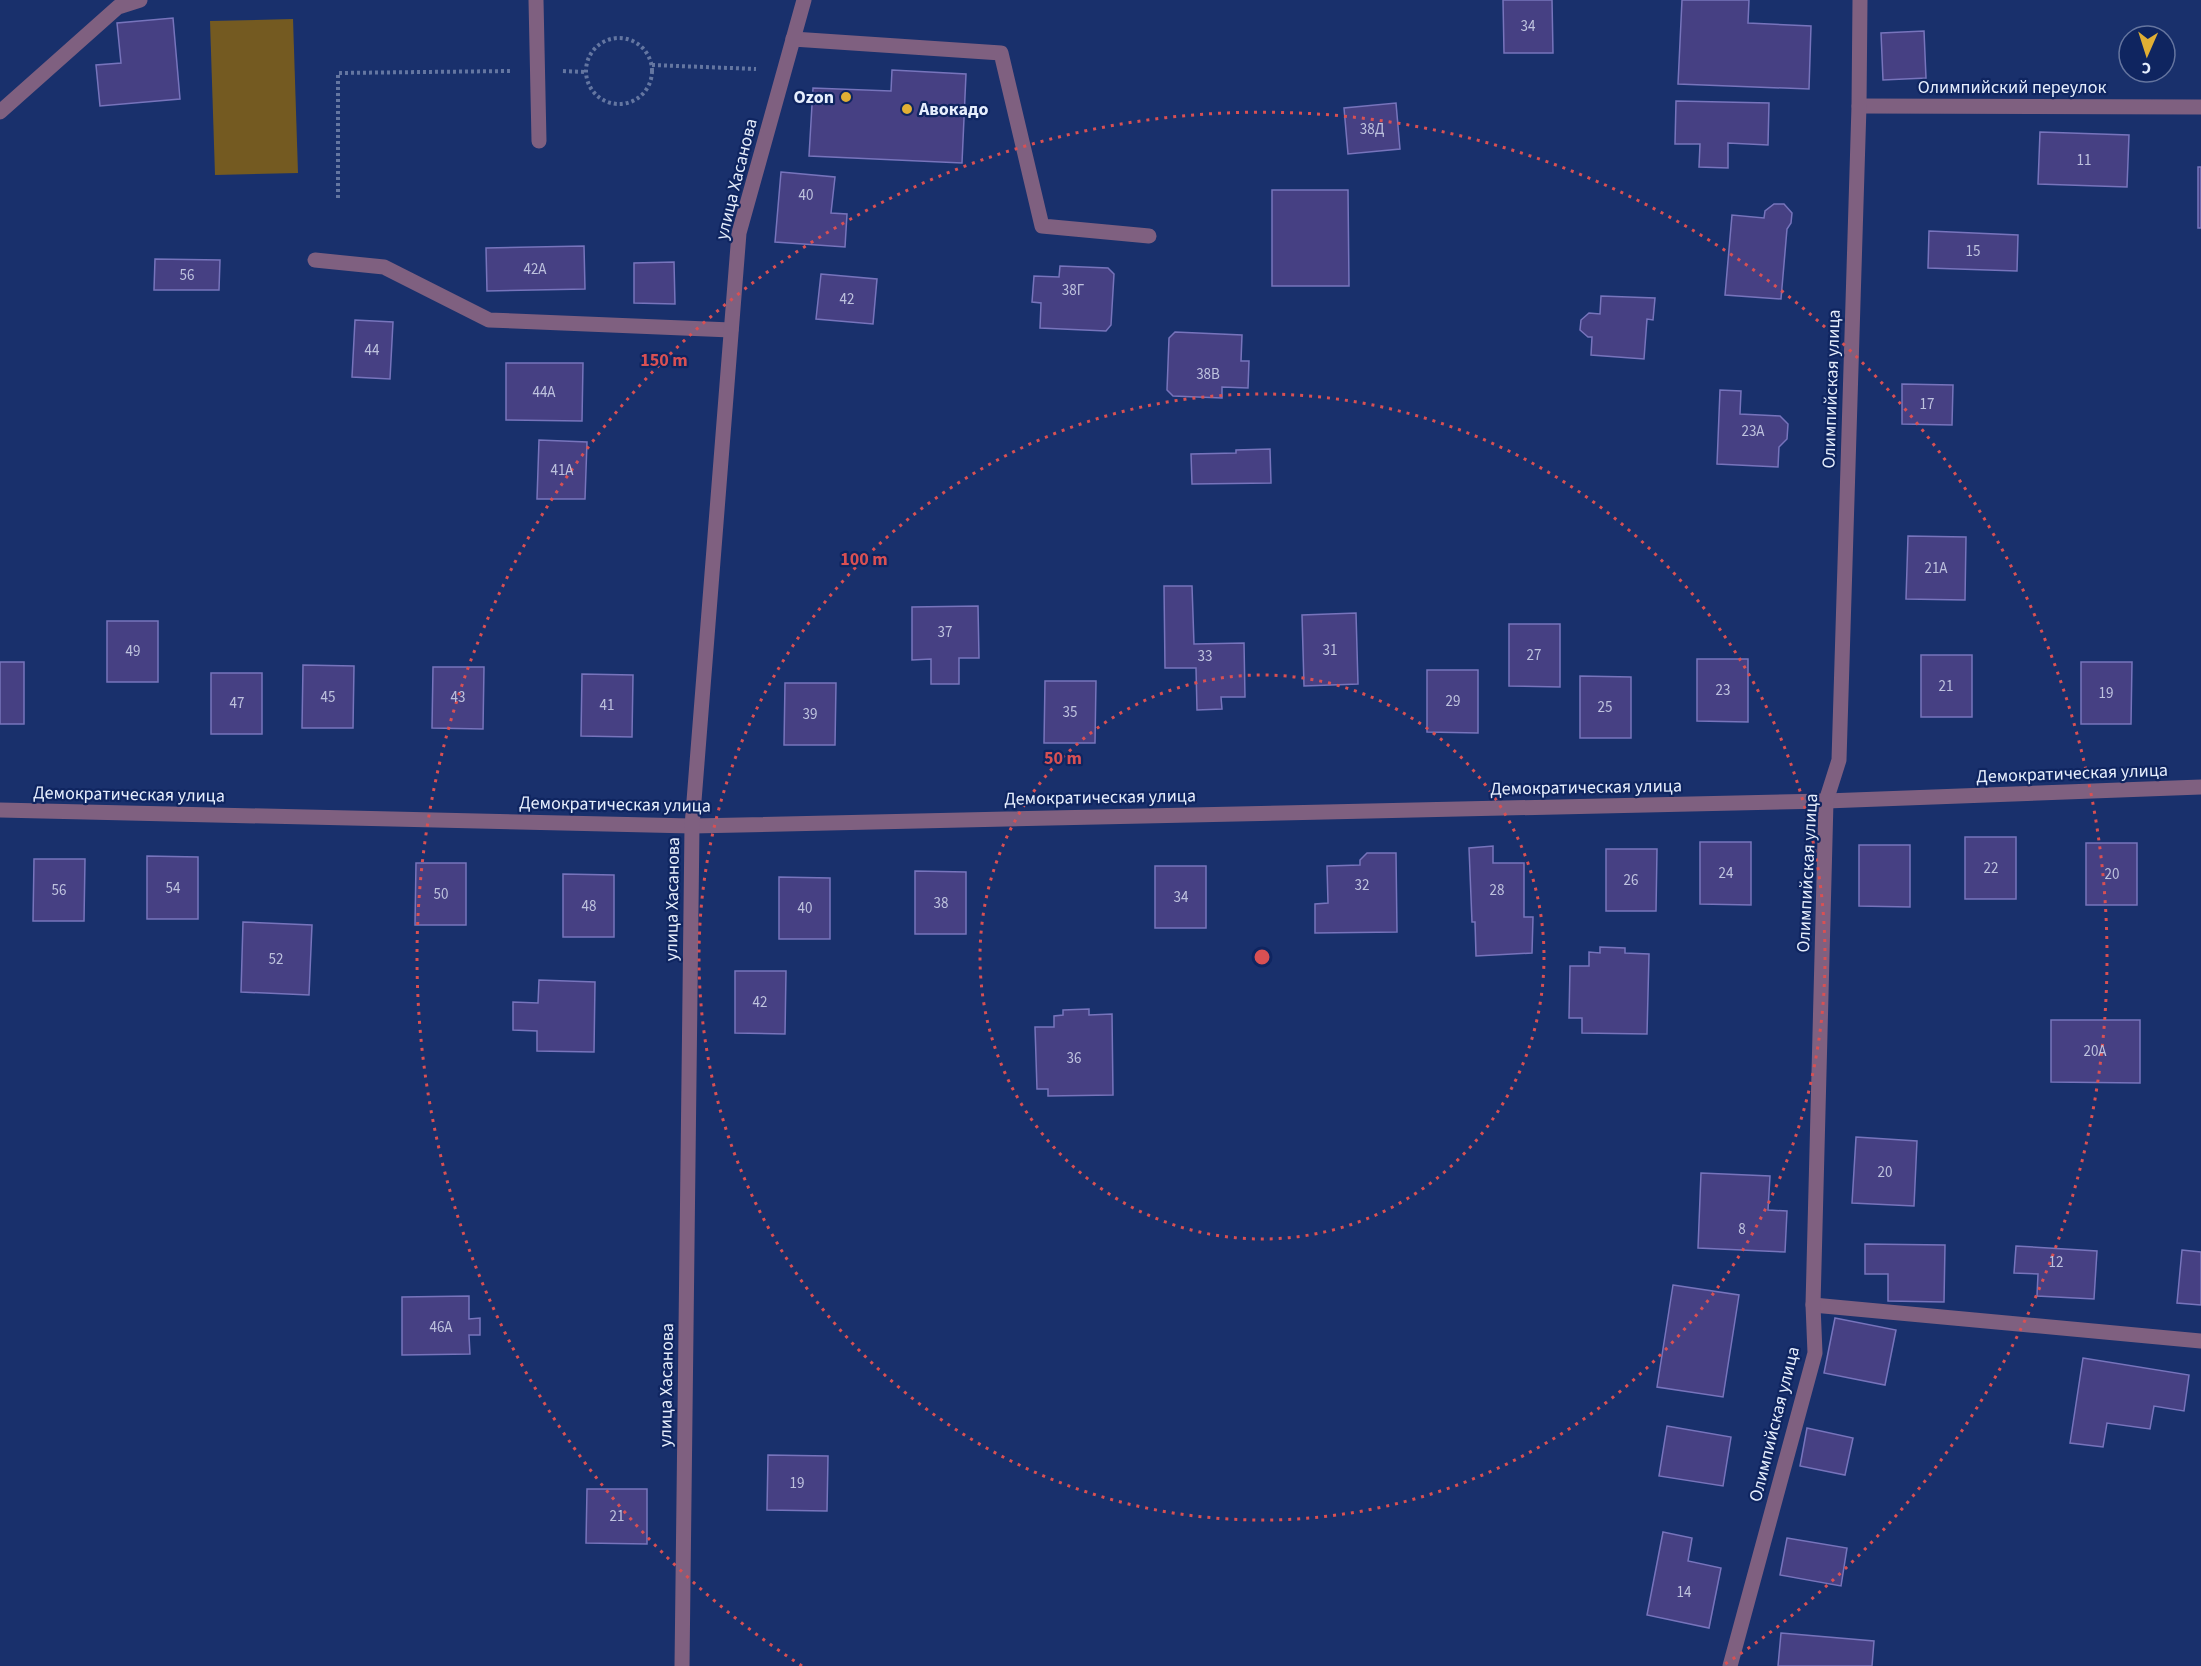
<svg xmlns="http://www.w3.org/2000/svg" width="2201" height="1666" font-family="'Source Sans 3',sans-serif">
	<rect width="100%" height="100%" fill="#19306c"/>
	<polygon fill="#745a21" points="293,19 298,173 215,175 210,21"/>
	<g fill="#464083" stroke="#7774bc" stroke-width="1.5">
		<polygon points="1503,0 1552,0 1553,53 1504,53"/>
		<polygon points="1682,0 1749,0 1748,23 1811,26 1809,89 1678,84"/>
		<polygon points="173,18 180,99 100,106 96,65 121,63 117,23"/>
		<polygon points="1924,31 1926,78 1883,80 1881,33"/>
		<polygon points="892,70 966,74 962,163 809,156 813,88 891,91"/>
		<polygon points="1676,101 1769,103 1768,145 1728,143 1728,168 1699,167 1700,144 1675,144"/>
		<polygon points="1396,103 1400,149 1348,154 1344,108"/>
		<polygon points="2040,132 2129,135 2127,187 2038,184"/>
		<rect x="2198" y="167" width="3" height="61"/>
		<polygon points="781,172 835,177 831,213 847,214 845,247 775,242"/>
		<polygon points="1272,190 1348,190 1349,286 1272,286"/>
		<polygon points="1774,204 1784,204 1792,213 1791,223 1787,229 1781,299 1725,295 1732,215 1764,218 1765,211"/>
		<polygon points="1929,231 2018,235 2017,271 1928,268"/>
		<polygon points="584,246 585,289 487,291 486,248"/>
		<polygon points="155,259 220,260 219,290 154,290"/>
		<polygon points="674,262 675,304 634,303 634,263"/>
		<polygon points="1060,266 1108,268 1114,274 1111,325 1106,331 1040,328 1041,303 1032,302 1034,276 1059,277"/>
		<polygon points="821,274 877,279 873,324 816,319"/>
		<polygon points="1601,296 1655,298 1653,320 1647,319 1644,359 1591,355 1592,337 1588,337 1580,330 1581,320 1589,313 1600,314"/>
		<polygon points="355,320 393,322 390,379 352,377"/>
		<polygon points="1175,332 1242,335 1241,361 1249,361 1248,388 1222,387 1222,398 1173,396 1167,390 1169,338"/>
		<polygon points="506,363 583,363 582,421 506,420"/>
		<polygon points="1902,384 1953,385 1952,425 1902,424"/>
		<polygon points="1720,390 1741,391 1740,414 1780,416 1788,424 1787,439 1779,447 1778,467 1717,464"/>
		<polygon points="539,440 587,442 585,499 537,499"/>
		<polygon points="1270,449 1271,483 1192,484 1191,454 1236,453 1236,450"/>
		<polygon points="1908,536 1966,537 1965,600 1906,599"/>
		<polygon points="1164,586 1192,586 1194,644 1244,643 1245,697 1221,697 1222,709 1197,710 1196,668 1165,668"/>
		<polygon points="978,606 979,658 959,658 959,684 931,684 931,659 912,660 912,607"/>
		<polygon points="1356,613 1358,684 1304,686 1302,615"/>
		<rect x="107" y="621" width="51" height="61"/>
		<polygon points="1509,624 1560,624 1560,687 1509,686"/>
		<rect x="1921" y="655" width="51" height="62"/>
		<polygon points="1697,659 1748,659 1748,722 1697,721"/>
		<rect x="0" y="662" width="24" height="62"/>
		<polygon points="2081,662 2132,662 2131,724 2081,724"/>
		<polygon points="303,665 354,666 353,728 302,728"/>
		<polygon points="433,667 484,667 483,729 432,728"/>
		<polygon points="1427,670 1478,670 1478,733 1427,732"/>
		<rect x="211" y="673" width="51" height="61"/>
		<polygon points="582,674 633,675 632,737 581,736"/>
		<polygon points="1580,676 1631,677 1631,738 1580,738"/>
		<polygon points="1045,681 1096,681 1095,743 1044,743"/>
		<polygon points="785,683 836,683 835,745 784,745"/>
		<rect x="1965" y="837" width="51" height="62"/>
		<polygon points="1700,842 1751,842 1751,905 1700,904"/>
		<rect x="2086" y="843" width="51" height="62"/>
		<polygon points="1859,845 1910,845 1910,907 1859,906"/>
		<polygon points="1493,846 1493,863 1524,863 1524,917 1533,917 1532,953 1476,956 1475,922 1472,922 1469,848"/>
		<polygon points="1606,849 1657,849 1656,911 1606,911"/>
		<polygon points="1367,853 1396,853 1397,932 1315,933 1315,904 1328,903 1327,866 1360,865 1360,860"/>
		<polygon points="147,856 198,857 198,919 147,919"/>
		<polygon points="34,859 85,859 84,921 33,921"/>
		<polygon points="416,863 466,863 466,925 415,925"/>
		<rect x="1155" y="866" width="51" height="62"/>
		<polygon points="915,871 966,872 966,934 915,934"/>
		<polygon points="563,874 614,875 614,937 563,937"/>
		<polygon points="779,877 830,878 830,939 779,939"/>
		<polygon points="243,922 312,925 309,995 241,992"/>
		<polygon points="1600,947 1625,948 1625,953 1649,954 1647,1034 1582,1033 1582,1018 1569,1018 1570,966 1589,966 1589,952 1600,953"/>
		<polygon points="735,971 786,971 785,1034 735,1033"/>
		<polygon points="539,980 595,982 594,1052 537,1051 537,1031 513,1030 513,1002 538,1003"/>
		<polygon points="1089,1009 1089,1015 1112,1014 1113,1095 1048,1096 1048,1089 1037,1089 1035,1027 1054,1027 1054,1016 1063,1015 1063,1010"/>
		<polygon points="2051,1020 2140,1020 2140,1083 2051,1082"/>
		<polygon points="1856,1137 1917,1141 1914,1206 1852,1203"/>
		<polygon points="1701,1173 1770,1176 1768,1210 1787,1211 1785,1252 1698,1248"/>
		<polygon points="1865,1244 1945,1245 1944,1302 1888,1301 1888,1274 1865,1274"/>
		<polygon points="2016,1246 2097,1251 2094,1299 2037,1296 2038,1274 2014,1273"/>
		<polygon points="2182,1250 2201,1252 2201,1305 2177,1303"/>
		<polygon points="1673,1285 1739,1295 1723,1397 1657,1387"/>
		<polygon points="469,1296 469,1319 480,1318 480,1335 469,1335 470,1354 402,1355 402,1297"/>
		<polygon points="1835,1318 1896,1330 1885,1385 1824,1373"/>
		<polygon points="2083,1358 2189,1375 2184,1411 2154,1406 2150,1429 2107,1423 2103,1447 2070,1443"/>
		<polygon points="1667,1426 1731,1437 1723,1486 1659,1476"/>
		<polygon points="1807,1428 1853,1438 1845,1475 1800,1466"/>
		<polygon points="768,1455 828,1456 827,1511 767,1510"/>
		<polygon points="587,1489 647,1489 647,1544 586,1543"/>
		<polygon points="1663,1532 1692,1538 1688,1561 1721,1568 1709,1628 1647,1615"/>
		<polygon points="1787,1538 1847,1548 1841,1586 1780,1575"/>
		<polygon points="1781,1633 1874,1641 1872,1666 1778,1666"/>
	</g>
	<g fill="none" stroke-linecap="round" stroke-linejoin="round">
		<g stroke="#6476a1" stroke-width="4" stroke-dasharray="3 3" stroke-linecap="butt">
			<circle cx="619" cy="71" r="33"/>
			<polyline points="652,65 756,69"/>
			<polyline points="563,71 586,72"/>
			<polyline points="338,198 338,73 510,71"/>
		</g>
		<g stroke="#7f6080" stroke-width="15">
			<polyline points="536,0 539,141"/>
			<polyline points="793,39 1001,53 1042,226 1149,236"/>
			<polyline points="315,260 384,267 489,320 731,330"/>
		</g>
		<g stroke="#7f6080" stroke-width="15">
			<polyline points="1859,106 2201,107"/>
			<polyline points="0,112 118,7 140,0"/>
			<polyline points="0,810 692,826 1826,801 2201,787"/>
			<polyline points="1813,1305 2201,1341"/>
			<polyline points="682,1666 692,826 739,233 804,0"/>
			<polyline points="1730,1666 1815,1353 1813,1305 1826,801 1839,760 1859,106 1860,0"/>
		</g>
	</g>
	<g fill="none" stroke="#d95053" stroke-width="3" stroke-dasharray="3 6">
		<circle cx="1262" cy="957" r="282"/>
		<circle cx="1262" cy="957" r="563"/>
		<path d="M802 1666A845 845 0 1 1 1722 1666"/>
	</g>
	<g fill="#e1af34" stroke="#0f2560" stroke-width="2">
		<circle cx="846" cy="97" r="6"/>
		<circle cx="907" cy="109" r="6"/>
	</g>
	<g text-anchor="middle" stroke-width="4.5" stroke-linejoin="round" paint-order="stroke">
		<g font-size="15" fill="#bec2de">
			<text x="1528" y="31">34</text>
			<text x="1372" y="134">38Д</text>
			<text x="2084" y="165">11</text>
			<text x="806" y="200">40</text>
			<text x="1973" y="256">15</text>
			<text x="535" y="274">42А</text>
			<text x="187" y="280">56</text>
			<text x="1073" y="295">38Г</text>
			<text x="847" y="304">42</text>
			<text x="372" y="355">44</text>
			<text x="1208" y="379">38В</text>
			<text x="544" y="397">44А</text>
			<text x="1927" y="409">17</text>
			<text x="1753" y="436">23А</text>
			<text x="562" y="475">41А</text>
			<text x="1936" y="573">21А</text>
			<text x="945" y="637">37</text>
			<text x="1330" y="655">31</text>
			<text x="133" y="656">49</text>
			<text x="1534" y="660">27</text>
			<text x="1205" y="661">33</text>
			<text x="1946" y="691">21</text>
			<text x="1723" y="695">23</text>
			<text x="2106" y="698">19</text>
			<text x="328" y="702">45</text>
			<text x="458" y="702">43</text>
			<text x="1453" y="706">29</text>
			<text x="237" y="708">47</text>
			<text x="607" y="710">41</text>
			<text x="1605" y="712">25</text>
			<text x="1070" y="717">35</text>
			<text x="810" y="719">39</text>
			<text x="1991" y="873">22</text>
			<text x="1726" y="878">24</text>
			<text x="2112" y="879">20</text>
			<text x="1631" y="885">26</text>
			<text x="1362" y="890">32</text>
			<text x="173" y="893">54</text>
			<text x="59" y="895">56</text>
			<text x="1497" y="895">28</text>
			<text x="441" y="899">50</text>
			<text x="1181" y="902">34</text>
			<text x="941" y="908">38</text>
			<text x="589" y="911">48</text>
			<text x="805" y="913">40</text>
			<text x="276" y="964">52</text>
			<text x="760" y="1007">42</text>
			<text x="2095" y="1056">20А</text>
			<text x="1074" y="1063">36</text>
			<text x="1885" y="1177">20</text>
			<text x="1742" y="1234">8</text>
			<text x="2056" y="1267">12</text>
			<text x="441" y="1332">46А</text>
			<text x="797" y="1488">19</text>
			<text x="617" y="1521">21</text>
			<text x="1684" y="1597">14</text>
		</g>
		<g font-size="18" fill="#e6eefd" stroke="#0f2560">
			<text x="2012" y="93">Олимпийский переулок</text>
			<text transform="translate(736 179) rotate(-76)" y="6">улица Хасанова</text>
			<text transform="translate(1831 389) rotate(-88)" y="6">Олимпийская улица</text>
			<text transform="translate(2072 773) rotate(-2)" y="6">Демократическая улица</text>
			<text transform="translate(1586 787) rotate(-1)" y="6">Демократическая улица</text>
			<text transform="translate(129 794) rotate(1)" y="6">Демократическая улица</text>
			<text transform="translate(1100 797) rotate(-1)" y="6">Демократическая улица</text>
			<text transform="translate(615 804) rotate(1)" y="6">Демократическая улица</text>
			<text transform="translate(1807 873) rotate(-87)" y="6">Олимпийская улица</text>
			<text transform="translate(672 899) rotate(-89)" y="6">улица Хасанова</text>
			<text transform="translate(666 1385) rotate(-89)" y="6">улица Хасанова</text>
			<text transform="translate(1774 1424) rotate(-76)" y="6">Олимпийская улица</text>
		</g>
		<g font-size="18" font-weight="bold" fill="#e6eefd" stroke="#0f2560" text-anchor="end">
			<text x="834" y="103">Ozon</text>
			<text x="919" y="115" text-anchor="start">Авокадо</text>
		</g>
	</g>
	<circle cx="1262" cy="957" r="9" fill="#d95053" stroke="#0f2560" stroke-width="3"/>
	<g font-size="18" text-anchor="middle" font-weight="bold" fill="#d95053" stroke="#0f2560" stroke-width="4.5" stroke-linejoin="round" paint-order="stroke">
		<text x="664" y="366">150 m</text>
		<text x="864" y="565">100 m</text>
		<text x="1063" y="764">50 m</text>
	</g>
	<g transform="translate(2147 54) rotate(183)"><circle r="28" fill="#0f2560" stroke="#65759f" stroke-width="1.5"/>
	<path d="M0-4.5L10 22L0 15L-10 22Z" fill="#e1af34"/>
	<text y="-9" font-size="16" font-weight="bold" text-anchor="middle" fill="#e6eefd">С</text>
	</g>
</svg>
